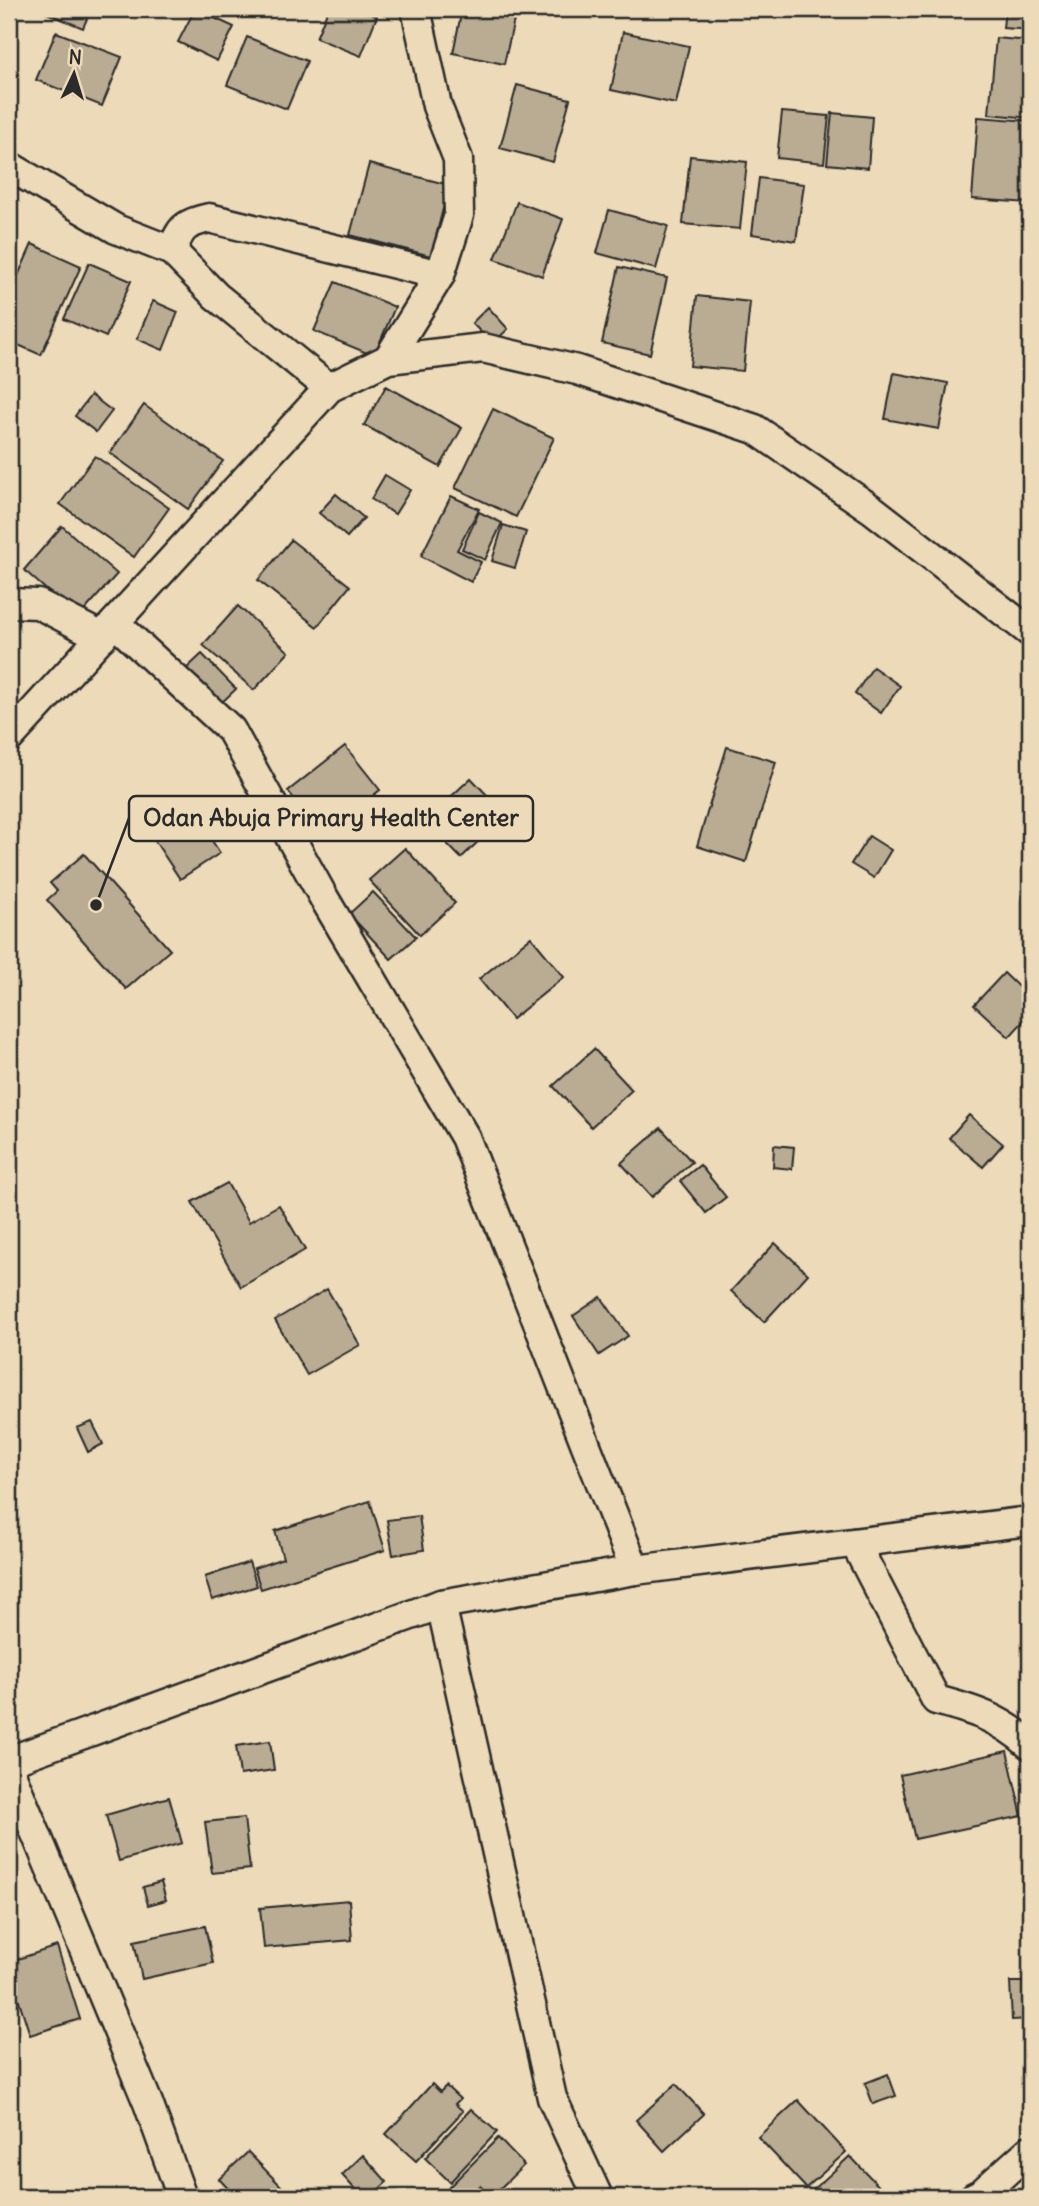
<svg xmlns="http://www.w3.org/2000/svg" width="1039" height="2206" font-family="Delius,sans-serif">
	<rect width="100%" height="100%" fill="#ecdab8"/>
	<filter id="ink" filterUnits="userSpaceOnUse"><feTurbulence type="fractalNoise" baseFrequency=".0143" numOctaves="2"/><feDisplacementMap in="SourceGraphic" scale="14" xChannelSelector="R" yChannelSelector="G"/><feConvolveMatrix kernelMatrix="1 2 1 2 8 2 1 2 1" color-interpolation-filters="sRGB"/></filter>
	<g filter="url(#ink)">
		<g fill="#b9ac93" stroke="#2b2b2b" stroke-width="2">
			<polygon points="37,9 91,9 83,28"/>
			<polygon points="195,9 234,27 217,61 178,42"/>
			<polygon points="328,9 358,9 377,16 361,56 316,38"/>
			<polygon points="462,9 503,9 516,11 504,64 453,53"/>
			<polygon points="1005,9 1030,9 1030,30 1003,28"/>
			<polygon points="56,32 122,57 102,106 36,80"/>
			<polygon points="623,32 689,46 676,104 611,90"/>
			<polygon points="247,37 307,61 287,109 227,85"/>
			<polygon points="996,38 1030,41 1030,118 989,114"/>
			<polygon points="517,85 570,99 553,162 500,148"/>
			<polygon points="782,112 829,116 824,163 777,158"/>
			<polygon points="832,113 872,117 868,168 827,164"/>
			<polygon points="978,117 1030,121 1030,203 972,199"/>
			<polygon points="690,156 747,162 740,229 683,224"/>
			<polygon points="369,164 449,185 431,256 350,235"/>
			<polygon points="759,178 804,184 796,241 752,234"/>
			<polygon points="517,202 563,219 542,276 495,259"/>
			<polygon points="609,210 668,226 656,269 597,253"/>
			<polygon points="32,244 81,266 41,355 9,341 9,296"/>
			<polygon points="89,263 131,281 106,337 64,319"/>
			<polygon points="619,267 667,278 650,354 602,343"/>
			<polygon points="335,282 395,307 374,356 314,331"/>
			<polygon points="697,296 750,302 743,371 690,366"/>
			<polygon points="153,301 178,312 163,350 137,339"/>
			<polygon points="488,307 508,329 492,344 472,323"/>
			<polygon points="894,373 948,383 939,429 885,419"/>
			<polygon points="386,386 462,428 440,467 364,425"/>
			<polygon points="91,395 112,411 96,432 75,416"/>
			<polygon points="144,405 223,461 188,509 110,453"/>
			<polygon points="493,409 554,438 516,517 455,488"/>
			<polygon points="95,456 169,508 134,557 60,504"/>
			<polygon points="385,475 410,490 395,514 371,499"/>
			<polygon points="336,494 364,518 347,537 319,513"/>
			<polygon points="451,496 479,509 457,550 481,562 471,582 421,556"/>
			<polygon points="479,512 502,523 485,560 462,549"/>
			<polygon points="503,525 526,532 515,568 492,561"/>
			<polygon points="62,526 117,574 78,618 24,570"/>
			<polygon points="291,540 350,586 317,627 258,580"/>
			<polygon points="238,606 289,652 254,690 203,645"/>
			<polygon points="202,654 236,689 219,705 185,670"/>
			<polygon points="873,667 900,686 881,713 855,694"/>
			<polygon points="345,746 380,790 323,835 288,791"/>
			<polygon points="727,747 776,762 746,862 697,846"/>
			<polygon points="471,778 506,815 461,858 425,821"/>
			<polygon points="191,809 220,853 180,879 151,835"/>
			<polygon points="869,836 891,850 874,878 851,864"/>
			<polygon points="405,848 455,903 420,935 369,880"/>
			<polygon points="84,854 170,950 126,989 47,900 57,891 50,883"/>
			<polygon points="373,892 416,937 391,959 349,914"/>
			<polygon points="531,937 564,977 512,1019 479,979"/>
			<polygon points="1004,973 1030,998 1030,1014 1009,1037 974,1005"/>
			<polygon points="594,1049 632,1090 591,1127 553,1086"/>
			<polygon points="969,1115 1003,1144 983,1167 949,1138"/>
			<polygon points="661,1128 692,1162 652,1197 621,1163"/>
			<polygon points="774,1145 794,1147 792,1169 773,1167"/>
			<polygon points="700,1165 726,1197 706,1213 680,1181"/>
			<polygon points="227,1183 249,1222 279,1205 305,1250 241,1287 192,1202"/>
			<polygon points="775,1243 808,1274 764,1322 731,1291"/>
			<polygon points="327,1289 360,1345 307,1375 275,1320"/>
			<polygon points="601,1297 628,1336 599,1355 573,1316"/>
			<polygon points="92,1422 103,1444 88,1452 77,1428"/>
			<polygon points="370,1501 385,1550 261,1589 254,1568 283,1558 275,1531"/>
			<polygon points="419,1516 424,1550 393,1555 387,1520"/>
			<polygon points="249,1562 257,1586 212,1600 205,1577"/>
			<polygon points="270,1741 274,1770 240,1775 236,1746"/>
			<polygon points="1007,1751 1022,1816 915,1839 900,1775"/>
			<polygon points="169,1797 182,1843 119,1861 106,1815"/>
			<polygon points="244,1818 250,1869 212,1873 205,1822"/>
			<polygon points="161,1882 166,1900 148,1905 143,1887"/>
			<polygon points="349,1900 352,1940 264,1948 260,1908"/>
			<polygon points="205,1926 213,1963 142,1979 134,1941"/>
			<polygon points="57,1946 80,2019 30,2035 9,1969 9,1962"/>
			<polygon points="1010,1982 1030,1982 1030,2019 1012,2020"/>
			<polygon points="888,2074 896,2096 873,2104 865,2083"/>
			<polygon points="432,2084 440,2092 446,2086 460,2099 455,2104 463,2111 416,2161 386,2134"/>
			<polygon points="676,2084 704,2114 664,2151 636,2120"/>
			<polygon points="798,2100 846,2152 806,2188 758,2137"/>
			<polygon points="471,2109 497,2132 450,2182 425,2158"/>
			<polygon points="498,2138 524,2165 491,2197 480,2186 469,2197 458,2197 448,2188"/>
			<polygon points="248,2152 282,2187 271,2197 236,2197 219,2179"/>
			<polygon points="363,2155 387,2182 370,2197 362,2197 342,2175"/>
			<polygon points="850,2156 889,2197 813,2197 810,2193"/>
			<polygon points="1025,2187 1030,2193 1030,2197 1013,2197"/>
		</g>
		<g fill="none" stroke-linecap="round" stroke-linejoin="round">
			<defs>
				<g id="minor">
					<polyline points="9,166 116,229 172,251 216,296 329,388"/>
					<path d="M172,251C181,227 184,224 209,218L440,275"/>
					<polyline points="388,359 440,275 459,215 458,159 437,106 416,9"/>
					<polyline points="9,603 38,604 102,637"/>
					<polyline points="115,623 231,730 324,898 465,1137 635,1570"/>
					<polyline points="9,738 329,388 388,359 483,348 577,370 755,429 873,510 1030,632"/>
					<path d="M855,1543L936,1700C974,1710 1000,1718 1030,1745"/>
					<polyline points="441,1604 552,2098 598,2197"/>
					<polyline points="9,1761 441,1604 635,1570 1030,1521"/>
					<polyline points="9,1769 148,2103 182,2197"/>
					<polyline points="974,2197 982,2193 1030,2150"/>
				</g>
			</defs>
			<use href="#minor" stroke="#2b2b2b" stroke-width="33"/>
			<use href="#minor" stroke="#ecdab8" stroke-width="28"/>
		</g>
	</g>
	<path fill="none" stroke="#2b2b2b" stroke-width="2.5" d="M96 905L129 818"/>
	<circle fill="#2b2b2b" stroke="#ecdab8" stroke-width="2.5" cx="96" cy="905" r="7"/>
	<rect fill="#ecdab8" stroke="#2b2b2b" stroke-width="2.5" x="129" y="796" width="404" height="45" rx="7"/>
	<g font-size="24" text-anchor="middle" font-weight="bold" fill="#2b2b2b">
		<text x="331" y="826">Odan Abuja Primary Health Center</text>
	</g>
	<rect width="1039" height="2206" fill="none" stroke="#ecdab8" stroke-width="35"/>
	<rect x="18" y="18" width="1004" height="2171" fill="none" stroke="#2b2b2b" stroke-width="2.5" filter="url(#ink)"/>
	<g transform="translate(74 74) rotate(4)" stroke="#ecdab8" stroke-width="5" paint-order="stroke">
	<path d="M0-5L12 26L0 18L-12 26Z" fill="#2b2b2b"/>
	<text y="-10" font-size="19" font-weight="bold" text-anchor="middle" fill="#2b2b2b">N</text>
	</g>
</svg>
